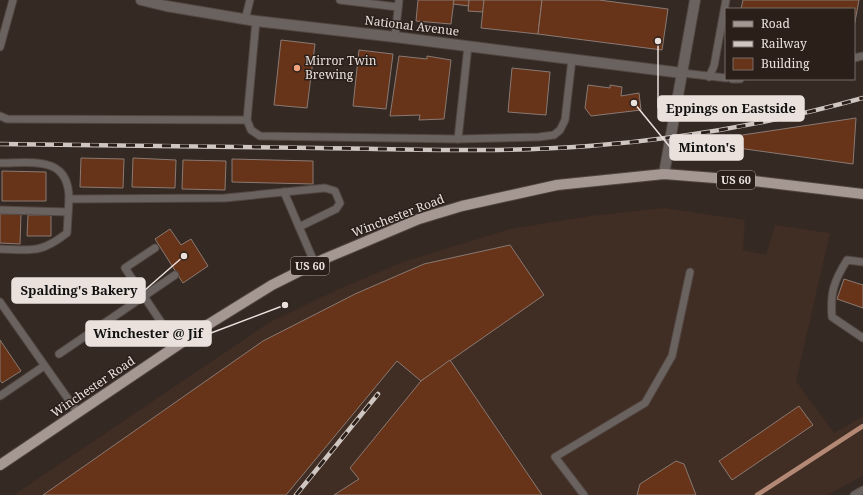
<svg xmlns="http://www.w3.org/2000/svg" width="863" height="495" font-family="'Noto Serif',serif">
	<rect width="100%" height="100%" fill="#352923"/>
	<polygon fill="#402d24" points="664,208 745,220 743,250 766,255 775,225 830,233 796,381 834,433 863,416 863,476 827,495 14,495 270,322 339,289 403,262 510,229 590,216"/>
	<g fill="none" stroke-linecap="round" stroke-linejoin="round">
		<polyline stroke="#b38975" stroke-width="4.5" points="757,495 863,426"/>
	</g>
	<g fill="#673319" stroke="#897a73">
		<polygon points="418,0 454,0 451,24 416,21"/>
		<polygon points="454,0 469,0 469,6 453,4"/>
		<polygon points="469,0 484,0 483,12 468,11"/>
		<polygon points="484,0 542,0 538,34 481,28"/>
		<polygon points="542,0 599,0 668,9 662,50 538,34"/>
		<polygon points="743,0 859,0 854,27 854,9 741,9"/>
		<polygon points="281,40 315,44 307,108 274,105"/>
		<polygon points="359,50 393,54 386,109 353,106"/>
		<polygon points="399,56 427,59 427,56 451,60 444,119 419,120 420,115 390,116"/>
		<polygon points="512,68 550,72 546,115 508,112"/>
		<polygon points="588,85 610,88 610,85 622,87 621,96 639,93 641,110 591,116 585,108"/>
		<polygon points="856,118 853,164 738,148 736,136"/>
		<polygon points="81,158 124,159 123,188 80,187"/>
		<polygon points="133,158 176,160 175,188 132,187"/>
		<polygon points="232,159 313,161 313,184 232,182"/>
		<polygon points="183,160 226,161 225,190 182,189"/>
		<polygon points="2,171 46,172 46,201 2,201"/>
		<polygon points="0,214 21,214 20,244 0,243"/>
		<polygon points="28,215 51,215 51,236 27,236"/>
		<polygon points="170,229 181,245 191,239 208,266 183,283 155,239"/>
		<polygon points="510,245 544,295 421,381 397,361 286,495 43,495 263,341 355,294 424,264"/>
		<polygon points="844,279 863,285 863,308 837,299"/>
		<polygon points="0,340 21,371 2,383 0,380"/>
		<polygon points="450,360 542,495 334,495 359,479 350,468 421,381"/>
		<polygon points="799,406 813,425 732,480 719,461"/>
		<polygon points="676,461 684,464 696,495 637,495 640,484"/>
	</g>
	<g fill="none" stroke-linecap="round" stroke-linejoin="round">
		<defs>
			<g id="service">
				<polyline points="340,0 398,7"/>
				<polyline points="245,20 250,0"/>
				<polyline points="256,21 247,120 251,130 260,136 458,139 539,137 554,135 560,130 565,120 572,59"/>
				<polyline points="395,37 399,0"/>
				<polyline points="0,47 13,0"/>
				<polyline points="854,58 863,56"/>
				<polyline points="682,73 726,78"/>
				<polyline points="709,77 714,66 726,0"/>
				<polyline points="732,79 740,79"/>
				<polyline points="0,116 7,119 247,120"/>
				<polyline points="458,139 468,46"/>
				<path d="M0,163C32,163 69,155 69,199L225,198L325,188L335,191L340,203L336,209L299,227"/>
				<polyline points="284,192 315,264"/>
				<polyline points="0,210 68,212"/>
				<polyline points="155,248 125,268 177,346"/>
				<path d="M0,249C32,250 40,254 67,233L69,199"/>
				<path d="M863,262L847,260C834,281 830,292 832,317L863,338"/>
				<polyline points="0,302 78,413"/>
				<polyline points="59,354 175,275"/>
				<polyline points="0,396 44,366"/>
				<polyline points="584,495 555,457 645,403 672,356 690,272"/>
				<polyline points="854,495 863,490"/>
			</g>
			<polyline id="minor" points="141,0 166,6 256,21 395,37 682,73"/>
			<polyline id="tertiary" points="664,174 695,0"/>
			<polyline id="primary" points="0,465 209,324 272,285 324,259 419,219 462,206 557,185 664,174 754,181 863,194"/>
		</defs>
		<use href="#service" stroke="#524641" stroke-width="9"/>
		<use href="#minor" stroke="#524641" stroke-width="12"/>
		<use href="#tertiary" stroke="#524641" stroke-width="12"/>
		<use href="#primary" stroke="#524641" stroke-width="12"/>
		<use href="#service" stroke="#69625f" stroke-width="7"/>
		<use href="#minor" stroke="#69625f" stroke-width="10"/>
		<use href="#tertiary" stroke="#69625f" stroke-width="10"/>
		<use href="#primary" stroke="#a59892" stroke-width="10"/>
		<defs>
			<g id="rail">
				<path d="M0,144C106,145 212,146 318,148C408,149 499,153 589,146C682,139 773,123 863,98"/>
				<polyline points="296,495 378,394"/>
			</g>
		</defs>
		<use href="#rail" stroke="#cfc6c1" stroke-width="4.5"/>
		<use href="#rail" stroke="#2b1f1a" stroke-width="3" stroke-dasharray="9" stroke-linecap="butt"/>
	</g>
	<circle fill="#f1a17c" stroke="#2b1f1a" stroke-width="1.5" cx="297" cy="68" r="4"/>
	<g text-anchor="middle" stroke-width="3" stroke-linejoin="round" paint-order="stroke">
		<g fill="#2b1f1a" stroke="#b1a7a2" stroke-width="1">
			<rect x="717" y="171" width="38" height="18" rx="3"/>
			<rect x="291" y="257" width="38" height="18" rx="3"/>
		</g>
		<g font-size="11" font-weight="bold" fill="#eae1dd">
			<text x="736" y="184">US 60</text>
			<text x="310" y="270">US 60</text>
		</g>
		<g font-size="12" fill="#eae1dd" stroke="#2b1f1a">
			<text transform="translate(412 26) rotate(7)" y="4">National Avenue</text>
			<text transform="translate(398 216) rotate(-21)" y="4">Winchester Road</text>
			<text transform="translate(93 387) rotate(-34)" y="4">Winchester Road</text>
		</g>
		<g font-size="12" fill="#eae1dd" stroke="#2b1f1a" text-anchor="start">
			<text x="305" y="65">Mirror Twin<tspan x="305" dy="14">Brewing</tspan></text>
		</g>
	</g>
	<path fill="none" stroke="#eae1dd" stroke-width="1.5" d="M658 41L658 108M634 103L670 147M184 256L145 290M285 305L211 333"/>
	<g fill="#eae1dd" stroke="#2b1f1a" stroke-width="1.5">
		<circle cx="658" cy="41" r="4"/>
		<circle cx="634" cy="103" r="4"/>
		<circle cx="184" cy="256" r="4"/>
		<circle cx="285" cy="305" r="4"/>
	</g>
	<g fill="#eae1dd" stroke="#eae1dd" stroke-width="1.5">
		<rect x="658" y="96" width="146" height="25" rx="4"/>
		<rect x="670" y="135" width="73" height="25" rx="4"/>
		<rect x="12" y="278" width="133" height="25" rx="4"/>
		<rect x="86" y="321" width="125" height="25" rx="4"/>
	</g>
	<g font-size="13" text-anchor="middle" font-weight="bold" fill="#111">
		<text x="731" y="113">Eppings on Eastside</text>
		<text x="707" y="152">Minton's</text>
		<text x="79" y="295">Spalding's Bakery</text>
		<text x="148" y="338">Winchester @ Jif</text>
	</g>
	<rect x="725" y="8" width="130" height="72" fill="#2b1f1a" stroke="#776d68"/>
	<rect x="733" y="21" width="20" height="6" fill="#a59892" stroke="#776d68"/>
	<text x="761" y="28" font-size="12" fill="#eae1dd">Road</text>
	<rect x="733" y="41" width="20" height="6" fill="#cfc6c1" stroke="#776d68"/>
	<text x="761" y="48" font-size="12" fill="#eae1dd">Railway</text>
	<rect x="733" y="58" width="20" height="12" fill="#673319" stroke="#776d68"/>
	<text x="761" y="68" font-size="12" fill="#eae1dd">Building</text>
</svg>
